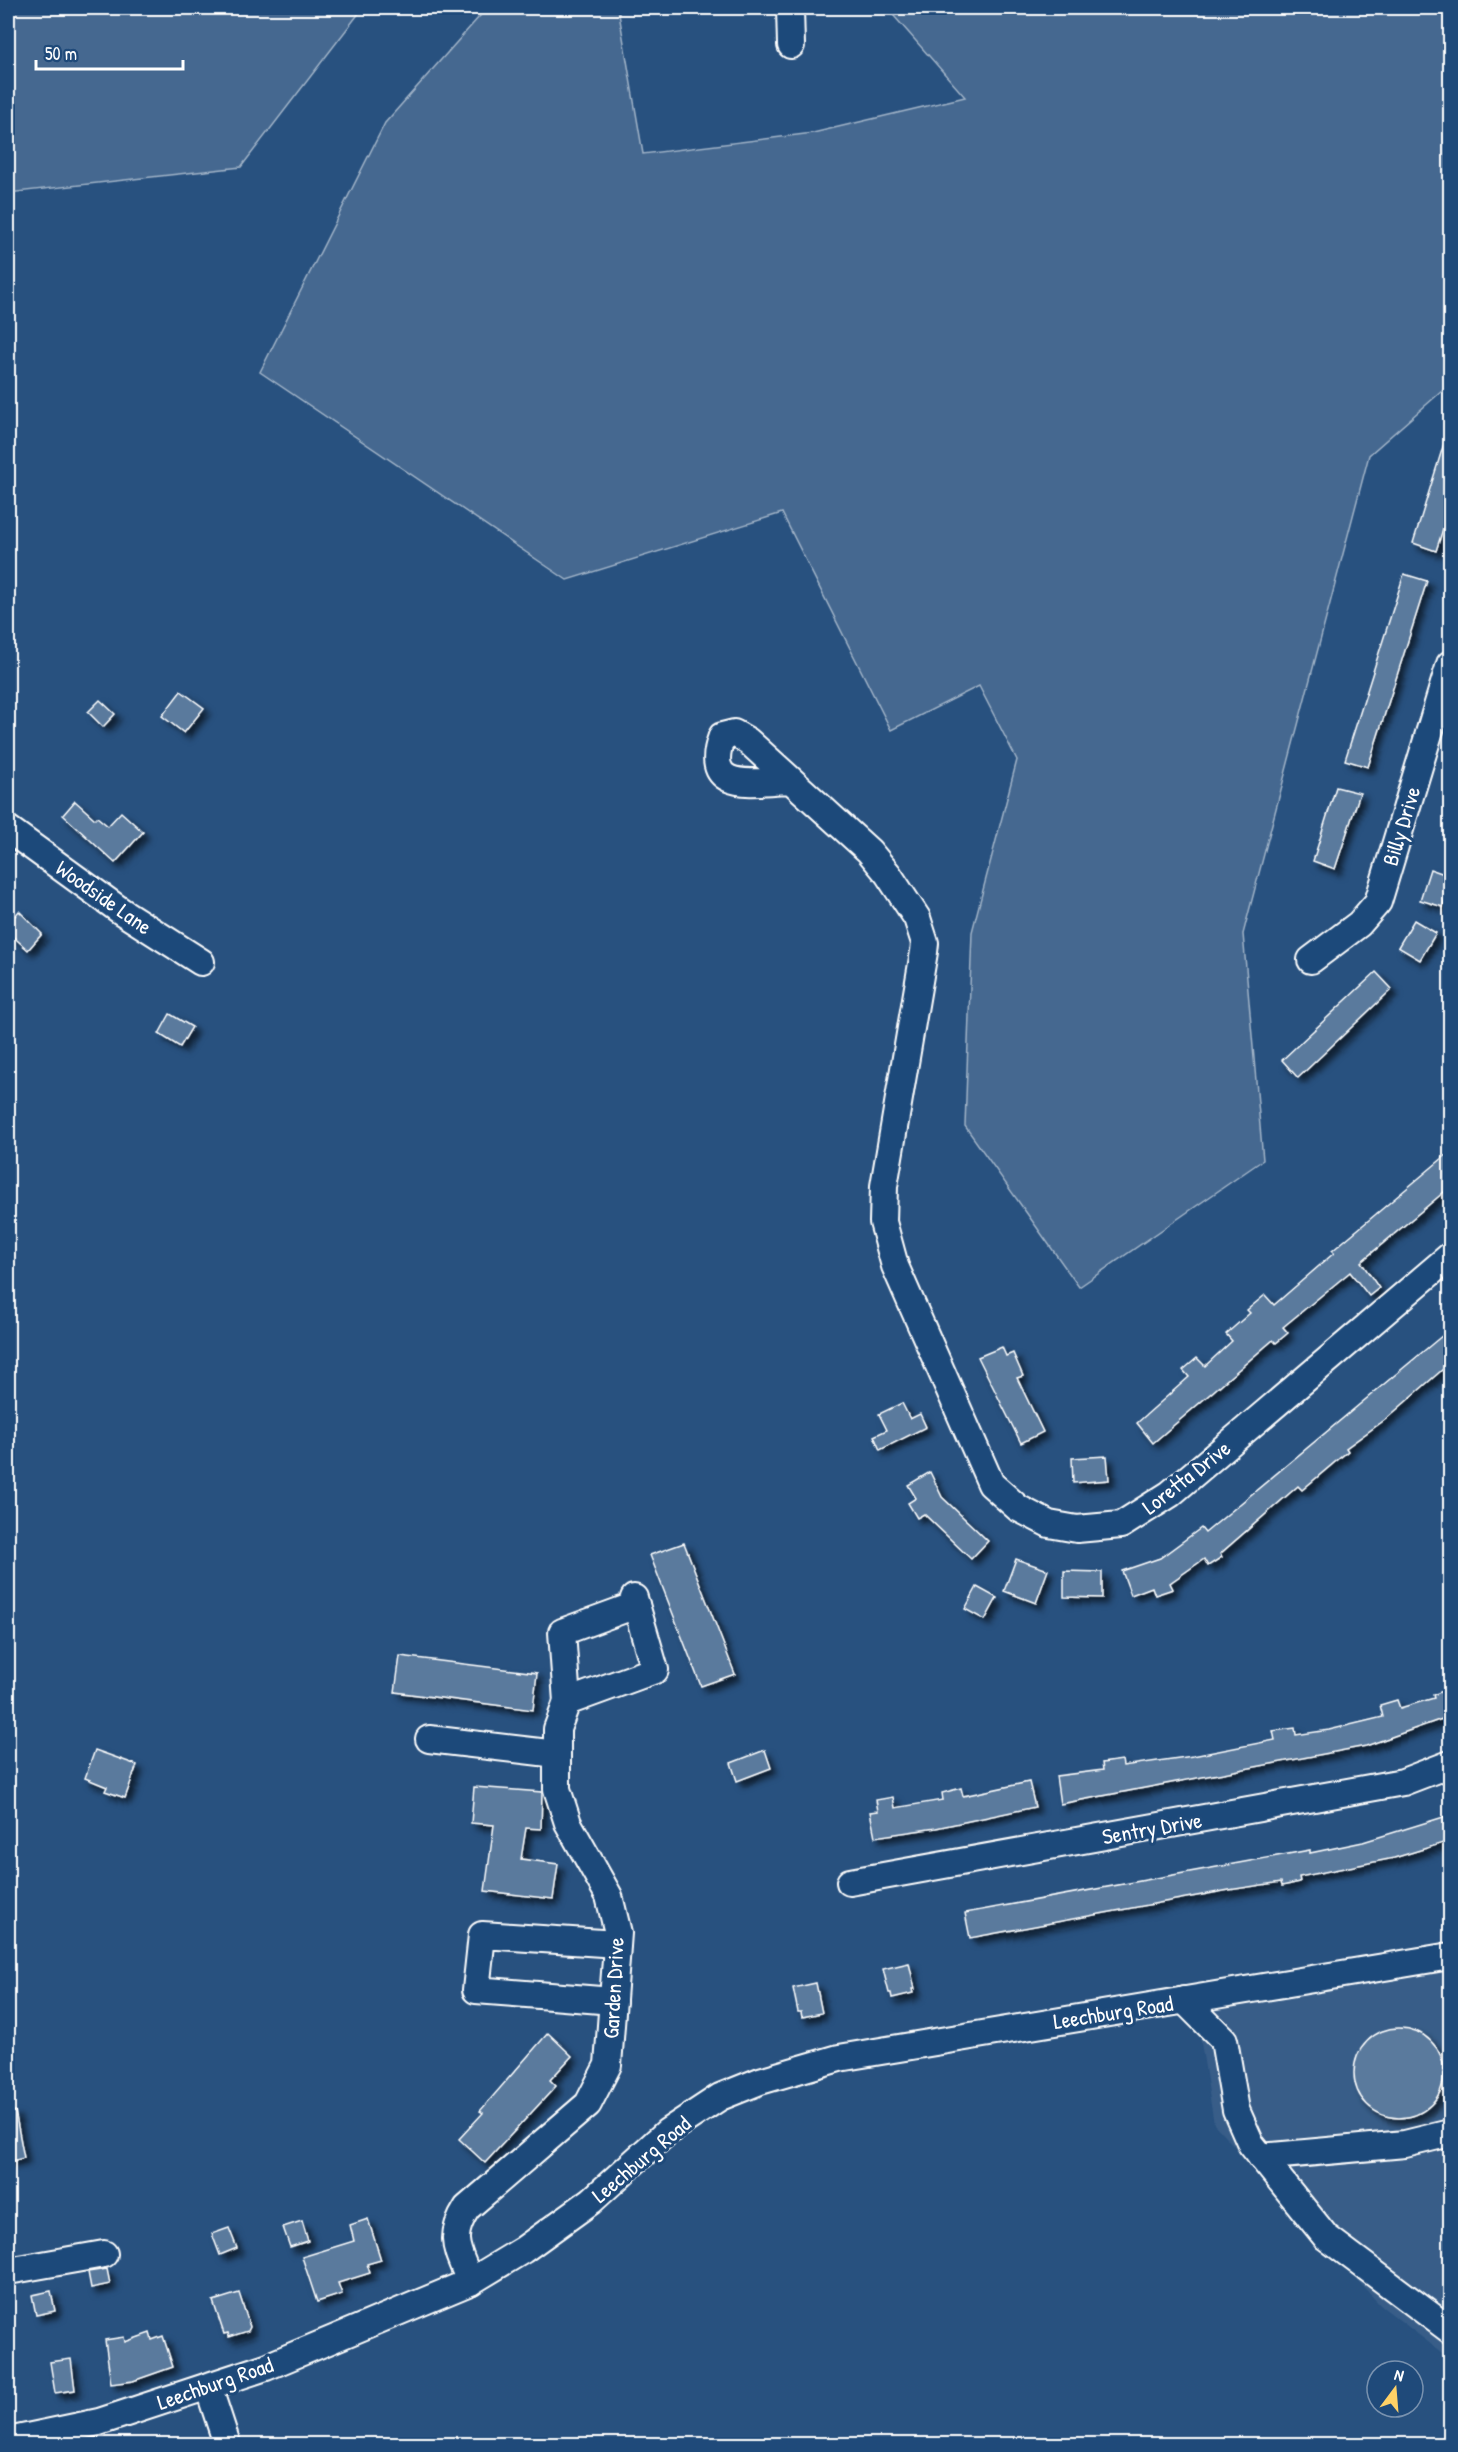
<svg xmlns="http://www.w3.org/2000/svg" width="1458" height="2452" font-family="'Patrick Hand',sans-serif">
	<defs>
		<filter id="shadow"><feDropShadow dx="5.5" dy="5.5" stdDeviation="3" flood-color="#0009"/></filter>
	</defs>
	<rect width="100%" height="100%" fill="#28517f"/>
	<filter id="ink" filterUnits="userSpaceOnUse"><feTurbulence type="fractalNoise" baseFrequency=".0167" numOctaves="2"/><feDisplacementMap in="SourceGraphic" scale="12" xChannelSelector="R" yChannelSelector="G"/><feConvolveMatrix kernelMatrix="1 2 1 2 8 2 1 2 1" color-interpolation-filters="sRGB"/></filter>
	<g filter="url(#ink)">
		<polygon fill="#375d88" points="1450,1962 1450,2359 1380,2305 1214,2124 1194,1999"/>
		<g fill="#446890" stroke="#a2b4c8" stroke-width="1.5">
			<polygon points="8,8 363,8 241,167 8,193"/>
			<polygon points="487,8 618,8 643,154 813,133 965,97 887,8 1450,8 1450,384 1369,455 1243,934 1263,1160 1079,1287 965,1126 972,932 1017,760 979,686 891,730 782,513 567,580 260,372 385,123"/>
		</g>
		<g fill="#5a7a9d" stroke="#fff" stroke-width="1.5" filter="url(#shadow)">
			<polygon points="1446,437 1450,437 1450,507 1436,551 1413,543"/>
			<polygon points="1404,574 1427,581 1368,767 1345,760"/>
			<polygon points="181,691 204,708 184,733 162,716"/>
			<polygon points="100,700 115,714 103,727 88,712"/>
			<polygon points="1336,787 1360,793 1335,869 1313,861"/>
			<polygon points="75,801 95,819 97,817 108,826 121,812 143,832 115,863 63,815"/>
			<polygon points="1430,869 1450,876 1443,907 1420,900"/>
			<polygon points="19,911 42,934 28,950 8,932 8,924"/>
			<polygon points="1414,920 1436,933 1420,960 1398,947"/>
			<polygon points="1376,972 1392,989 1298,1078 1282,1060"/>
			<polygon points="170,1014 192,1027 180,1047 159,1034"/>
			<polygon points="1450,1152 1450,1187 1361,1262 1379,1288 1369,1296 1350,1272 1283,1327 1288,1333 1276,1343 1273,1340 1153,1443 1137,1423 1189,1377 1183,1370 1197,1358 1205,1366 1232,1341 1226,1334 1250,1313 1247,1310 1265,1295 1274,1305 1334,1253 1332,1251"/>
			<polygon points="1443,1335 1450,1344 1450,1363 1386,1419 1346,1448 1348,1451 1302,1490 1298,1486 1220,1554 1222,1557 1208,1566 1204,1559 1170,1583 1173,1589 1155,1595 1152,1587 1131,1595 1122,1571 1160,1558 1201,1528 1205,1533"/>
			<polygon points="1002,1347 1006,1356 1013,1353 1023,1376 1017,1378 1043,1432 1021,1443 978,1357"/>
			<polygon points="902,1403 910,1419 920,1414 926,1427 880,1450 874,1436 887,1430 879,1414"/>
			<polygon points="1107,1456 1109,1480 1073,1483 1072,1458"/>
			<polygon points="930,1472 942,1497 988,1541 971,1559 924,1514 917,1518 908,1503 916,1498 908,1485"/>
			<polygon points="684,1543 735,1674 701,1686 650,1555"/>
			<polygon points="1016,1559 1048,1570 1036,1603 1004,1591"/>
			<polygon points="1064,1571 1102,1572 1102,1598 1064,1597"/>
			<polygon points="977,1587 997,1598 985,1620 965,1609"/>
			<polygon points="400,1656 537,1673 533,1710 395,1692"/>
			<polygon points="1450,1688 1450,1737 1442,1719 1366,1746 1060,1804 1056,1776 1103,1770 1102,1763 1122,1760 1123,1766 1193,1756 1275,1740 1273,1731 1295,1728 1296,1735 1329,1730 1383,1717 1380,1705 1397,1700 1400,1708 1434,1698 1433,1695"/>
			<polygon points="95,1750 137,1765 125,1798 105,1791 107,1787 85,1778"/>
			<polygon points="765,1750 771,1768 737,1781 731,1763"/>
			<polygon points="1029,1782 1035,1807 936,1828 875,1837 870,1812 878,1811 876,1800 893,1797 895,1808 943,1800 942,1793 961,1788 963,1796"/>
			<polygon points="474,1787 542,1792 541,1829 526,1828 521,1859 558,1864 553,1899 485,1891 494,1825 471,1823"/>
			<polygon points="1450,1815 1450,1841 1394,1858 1299,1877 1300,1882 1282,1886 1281,1882 1229,1890 970,1938 965,1913 1310,1850 1310,1853 1363,1842"/>
			<polygon points="909,1963 915,1989 912,1989 913,1993 892,1998 891,1993 889,1993 883,1969"/>
			<polygon points="816,1983 822,2013 802,2017 801,2012 798,2012 793,1988"/>
			<circle cx="1399" cy="2073" r="45"/>
			<polygon points="548,2033 572,2056 550,2080 556,2086 485,2163 459,2139 483,2113 480,2111"/>
			<polygon points="15,2111 24,2158 8,2162 8,2112"/>
			<polygon points="368,2219 381,2260 367,2264 370,2273 338,2283 342,2294 317,2302 302,2257 354,2241 350,2225"/>
			<polygon points="302,2221 308,2241 290,2247 283,2227"/>
			<polygon points="229,2228 237,2248 220,2255 212,2234"/>
			<polygon points="107,2269 110,2284 91,2288 88,2272"/>
			<polygon points="51,2291 55,2311 36,2315 32,2295"/>
			<polygon points="239,2293 250,2327 248,2331 229,2337 228,2333 224,2334 213,2301"/>
			<polygon points="150,2333 152,2340 163,2336 173,2367 133,2381 111,2384 105,2340 124,2337 125,2342"/>
			<polygon points="71,2359 75,2390 55,2393 50,2362"/>
		</g>
		<g fill="none" stroke-linecap="round" stroke-linejoin="round">
			<defs>
				<g id="minor">
					<polyline points="790,8 791,45"/>
					<path d="M788,780C752,782 701,793 722,736L734,733L748,741L869,851L888,874L917,918L925,943L924,952L884,1186L883,1222L895,1266L991,1484L1018,1508L1049,1524L1077,1529L1121,1525L1170,1494L1450,1256"/>
					<polyline points="8,829 121,911 201,962"/>
					<polyline points="1311,960 1359,924 1378,902 1450,664"/>
					<polyline points="567,1702 562,1632 636,1605"/>
					<polyline points="429,1739 557,1754"/>
					<polyline points="850,1882 1403,1782 1450,1764"/>
					<polyline points="1184,2000 1224,2040 1236,2110 1251,2144 1326,2237 1450,2330"/>
					<polyline points="613,2001 476,1990 482,1935 617,1944"/>
					<polyline points="1261,2157 1405,2144 1450,2133"/>
					<polyline points="8,2271 104,2254"/>
					<path d="M470,2282C458,2250 447,2239 467,2208L588,2104L608,2065L618,1933L609,1896L568,1823L557,1789V1729L567,1702L655,1670L634,1598"/>
					<polyline points="208,2386 227,2444"/>
					<polyline points="8,2441 99,2422 266,2367 470,2282 523,2250 591,2201 667,2132 720,2097 760,2081 839,2058 1450,1956"/>
				</g>
			</defs>
			<use href="#minor" stroke="#fff" stroke-width="30"/>
			<use href="#minor" stroke="#1f4a7a" stroke-width="26"/>
		</g>
	</g>
	<g text-anchor="middle" stroke-width="6" stroke-linejoin="round" paint-order="stroke">
		<g font-size="22" fill="#fff" stroke="#1f4a7a">
			<text transform="translate(1401 826) rotate(-73)" y="8">Billy Drive</text>
			<text transform="translate(104 897) rotate(35)" y="8">Woodside Lane</text>
			<text transform="translate(1186 1477) rotate(-38)" y="8">Loretta Drive</text>
			<text transform="translate(1152 1828) rotate(-10)" y="8">Sentry Drive</text>
			<text transform="translate(613 1988) rotate(-87)" y="8">Garden Drive</text>
			<text transform="translate(1113 2012) rotate(-9)" y="8">Leechburg Road</text>
			<text transform="translate(641 2159) rotate(-40)" y="8">Leechburg Road</text>
			<text transform="translate(215 2383) rotate(-19)" y="8">Leechburg Road</text>
		</g>
	</g>
	<rect width="1458" height="2452" fill="none" stroke="#1f4a7a" stroke-width="30"/>
	<rect x="15" y="15" width="1428" height="2422" fill="none" stroke="#fff" stroke-width="2" filter="url(#ink)"/>
	<g transform="translate(1395 2389) rotate(16)"><circle r="28" fill="#1f4a7a" stroke="#7992af" stroke-width="1.5"/>
	<path d="M0-4.5L10 22L0 15L-10 22Z" fill="#ffd166"/>
	<text y="-9" font-size="16" font-weight="bold" text-anchor="middle" fill="#ffffff">N</text>
	</g>
	<path d="M36 60v9h147v-9" fill="none" stroke="#ffffff" stroke-width="3"/>
	<text x="45" y="60" font-size="18" fill="#ffffff" stroke="#1f4a7a" stroke-width="4.5" paint-order="stroke">50 m</text>
</svg>
